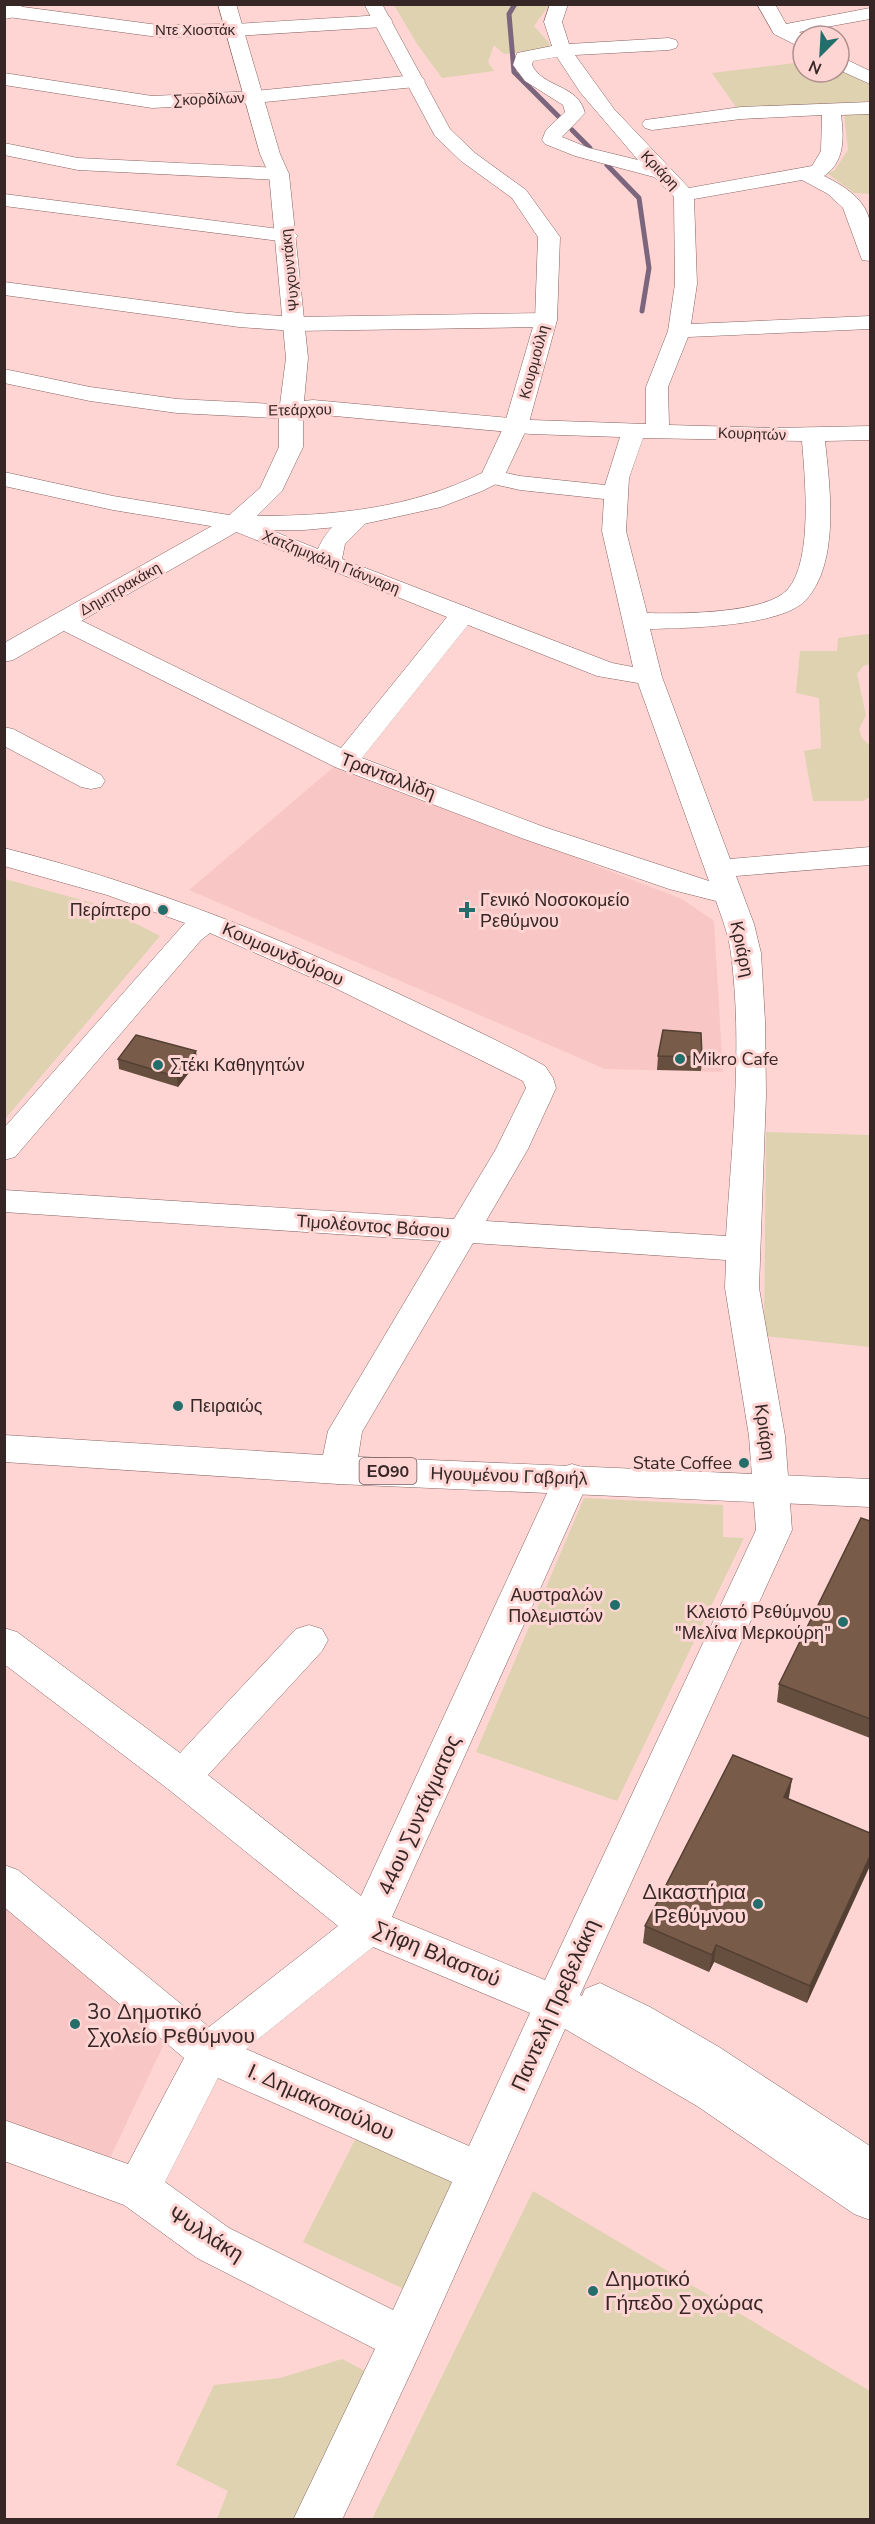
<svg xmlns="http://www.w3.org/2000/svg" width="875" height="2524" font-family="'Nunito Sans',sans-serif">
	<rect width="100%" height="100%" fill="#fed5d3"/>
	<g fill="#f8c7c5">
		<polygon points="336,765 682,899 714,921 723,1072 605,1069 189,890"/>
		<polygon points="4,1898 125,2004 164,2044 109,2160 5,2122"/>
	</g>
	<g fill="#ded2b0">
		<polygon points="394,5 549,5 534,26 549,43 550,48 504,54 494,45 488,62 494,71 442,78 417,44"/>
		<polygon points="803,62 803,72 839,72 839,69 870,85 870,101 738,110 712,73"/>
		<polygon points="870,112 870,194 854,193 827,173 834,171 848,150 844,114"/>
		<polygon points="868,634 870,635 870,664 863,666 857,674 866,715 859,729 862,738 870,746 870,797 863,801 813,801 804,751 821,748 819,698 796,693 800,651 837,651 838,638"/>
		<polygon points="5,879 100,905 160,936 5,1119"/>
		<polygon points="766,1132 870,1135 870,1347 764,1336"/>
		<polygon points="584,1498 723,1505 723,1537 744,1538 617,1801 476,1752"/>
		<polygon points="356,2138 455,2182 404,2289 303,2242"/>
		<polygon points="533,2191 870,2391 870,2519 372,2519"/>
		<polygon points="342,2359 373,2375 300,2519 217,2519 228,2491 176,2465 214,2385 280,2378"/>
	</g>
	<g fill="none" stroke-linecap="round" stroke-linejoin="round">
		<g stroke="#7b667e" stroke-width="5">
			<polyline points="515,4 509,14 514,72 559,117"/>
			<polyline points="572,130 590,148"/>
			<polyline points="607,165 639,198 649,268 642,311"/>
		</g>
		<defs>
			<g id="minor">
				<path d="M550,4H568L562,22L569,44L669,38L676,40L678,44L676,48L669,50L575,55L614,109L689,188L812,166L821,151L822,115L741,119L652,130L645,128L642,124L645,120L741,107L870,102V114L841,115C844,137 845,162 824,176C843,185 867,200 870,223C873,235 870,249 870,261L862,260L843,208L828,194L802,180L694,199L697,284L691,324L870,316V329L688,337L668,387L669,425L775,428L870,426V440L825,441C830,488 840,562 806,600C781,627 686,628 650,629L662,677L730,859L870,847V865L736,876L754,924L761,953L765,1021L766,1095L759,1288L785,1436L792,1530L580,1995L582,1996L585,1989L600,1983L650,2007L719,2047L870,2146V2220L854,2214L697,2106L565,2029L419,2355L342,2520H293L375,2349L197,2258L124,2205L4,2161V2120L128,2164L184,2058L4,1907V1865L18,1870L209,2027L338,1926L168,1789L4,1664V1628L17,1632L180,1753L296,1629L309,1625L322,1629L328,1640L322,1651L208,1775L361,1896L554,1478L559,1468L572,1464L585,1468L590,1478L392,1917L545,1980L756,1530L749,1436L725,1288L726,1260L473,1243L362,1432L356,1470L351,1480L338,1484L325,1480L320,1470L328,1431L441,1241L4,1212V1190L454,1219L496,1149L526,1088L523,1081L333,987L210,933L201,940L15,1157L4,1160V1128L185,923L107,895L4,866V848C149,885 279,937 414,1001C458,1022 502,1042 545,1066L553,1078L556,1088L528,1149L486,1221L726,1236C732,1144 743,1045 731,954C729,936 722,918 716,901L669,889L524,839L335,767L54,626L50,621L54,616L63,613L72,616L341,748L447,617L229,529L113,510L4,486V472L113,496L235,516L318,549C326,530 346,508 368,513L371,518L345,544L342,559L612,663L633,667L602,531L604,499L520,490L484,482L480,477L484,472L492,470L520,476L605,485L620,437L531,434L313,414L274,418L177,413L90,401L4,383V369L90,387L177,399L274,404L313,400L531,420L646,424V387L668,331L675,284L674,197L654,177L575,156L545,144L542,140L546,130L565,112L563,105L525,81L513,65L517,53L552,46L544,22ZM557,57L580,92L638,160L589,148L562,137L585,113C578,84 543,88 532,65L533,61ZM643,438L802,441C805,478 813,560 788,589C767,614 678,614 647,613L626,531L629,478ZM468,625L597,676L638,683L709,881L544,827L362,758ZM373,1947L530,2013L469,2146L246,2049ZM218,2078L452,2182L393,2310L229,2228L165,2182Z"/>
				<polygon points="757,4 775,4 786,24 870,8 870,19 799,32 805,36 803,36 803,46 800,47 774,34"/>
				<polygon points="8,5 158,25 235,24 383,15 390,17 392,21 390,25 383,27 235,36 158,37 8,17 4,16 4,6"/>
				<polygon points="839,56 870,71 870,84 839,70"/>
				<polygon points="4,73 152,96 255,91 415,75 422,77 425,81 422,85 415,87 255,103 152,108 4,85"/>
				<polygon points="4,143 78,158 279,168 286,170 289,174 286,178 279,180 78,170 4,155"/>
				<polygon points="4,194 287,230 294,232 298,236 294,240 287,242 4,206"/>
				<polygon points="4,282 239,313 295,317 546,313 554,315 557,320 554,325 546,327 295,331 239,327 4,295"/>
				<polygon points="4,727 13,729 101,775 105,781 101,787 91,789 81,787 4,746"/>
			</g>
			<g id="major">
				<polygon points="4,4 24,4 11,18 4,19"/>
				<path d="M218,4H236L280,154L289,174L308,358L303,412V447L282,491L257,516C335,516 412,508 482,473L504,426L535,320L538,237L512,198L461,161L435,136L364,4H382L450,129L475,153L526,190L560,237L557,320L528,426L504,477L500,482L482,491L441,507L359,525L304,530H240L13,660L4,662V643L226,518L260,488L279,447V412L286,358L269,174L260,154Z"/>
				<polygon points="4,1435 338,1456 870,1479 870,1507 338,1484 4,1462"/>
			</g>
		</defs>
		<use href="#minor" stroke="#866361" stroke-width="1"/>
		<use href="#major" stroke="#866361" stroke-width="1"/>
		<use href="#minor" fill="#fff" fill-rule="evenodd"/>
		<use href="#major" fill="#fff" fill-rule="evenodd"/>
	</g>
	<g fill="#674f3f">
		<polygon points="196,1051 197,1062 178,1087 119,1069 118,1059"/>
		<polygon points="658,1056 702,1057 701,1071 657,1070"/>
		<polygon points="870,1521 870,1738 777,1702 779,1684"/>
		<polygon points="792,1779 788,1799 870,1833 807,2003 714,1962 709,1972 643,1943 645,1926"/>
	</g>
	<g fill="#544033">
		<polygon points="196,1051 197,1062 178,1087 177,1077"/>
		<polygon points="792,1779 789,1797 781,1815 784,1797"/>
		<polygon points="870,1856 870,1866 807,2003 810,1986"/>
		<polygon points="716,1945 714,1962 709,1972 712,1955"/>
	</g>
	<g fill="#785c49" stroke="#544033" stroke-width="1.5">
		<polygon points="663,1030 701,1033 702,1057 658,1056"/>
		<polygon points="136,1035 196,1051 177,1077 118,1059"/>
		<polygon points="861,1518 870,1521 870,1719 779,1684"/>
		<polygon points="733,1755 792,1779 784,1797 870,1833 870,1856 810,1986 716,1945 712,1955 645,1926"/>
	</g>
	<g fill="#236e6b" stroke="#fed5d3" stroke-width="2">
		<circle cx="163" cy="910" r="6"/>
		<path d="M464 901h6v6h6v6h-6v6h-6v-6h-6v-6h6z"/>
		<circle cx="680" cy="1059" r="6"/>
		<circle cx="158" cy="1065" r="6"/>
		<circle cx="178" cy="1406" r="6"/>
		<circle cx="744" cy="1463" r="6"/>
		<circle cx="615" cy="1605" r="6"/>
		<circle cx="843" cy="1622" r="6"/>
		<circle cx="758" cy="1904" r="6"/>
		<circle cx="75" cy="2024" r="6"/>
		<circle cx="593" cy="2291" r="6"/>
	</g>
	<g text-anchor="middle" stroke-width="6" stroke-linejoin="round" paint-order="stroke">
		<g font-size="15" fill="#362726" stroke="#fed5d3">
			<text x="195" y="35">Ντε Χιοστάκ</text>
			<text transform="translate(209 99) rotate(-2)" y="5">Σκορδίλων</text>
			<text transform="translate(660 170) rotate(46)" y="5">Κριάρη</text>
			<text transform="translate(290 270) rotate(-96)" y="5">Ψυχουντάκη</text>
			<text transform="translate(534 362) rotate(-75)" y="5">Κουρμούλη</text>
			<text transform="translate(300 410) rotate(-1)" y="5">Ετεάρχου</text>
			<text transform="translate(752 434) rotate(2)" y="5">Κουρητών</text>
			<text transform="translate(331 562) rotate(22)" y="5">Χατζημιχάλη Γιάνναρη</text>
			<text transform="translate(120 589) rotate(-30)" y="5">Δημητρακάκη</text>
		</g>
		<rect fill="#fed5d3" stroke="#725b5a" stroke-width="1.5" x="359.5" y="1458" width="57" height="26" rx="4.5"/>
		<g font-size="16" font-weight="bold" fill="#362726">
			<text x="388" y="1477">ΕΟ90</text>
		</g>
		<g font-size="18" fill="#362726" stroke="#fed5d3">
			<text transform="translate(388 776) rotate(21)" y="6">Τρανταλλίδη</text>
			<text transform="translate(742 949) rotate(78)" y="6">Κριάρη</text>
			<text transform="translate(283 954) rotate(24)" y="6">Κουμουνδούρου</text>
			<text transform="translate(373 1226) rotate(4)" y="6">Τιμολέοντος Βάσου</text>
			<text transform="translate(765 1432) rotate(82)" y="6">Κριάρη</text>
			<text transform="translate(509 1476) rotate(2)" y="6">Ηγουμένου Γαβριήλ</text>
		</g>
		<g font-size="18" fill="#362726" stroke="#fed5d3" text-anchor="start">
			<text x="480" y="906">Γενικό Νοσοκομείο<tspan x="480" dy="21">Ρεθύμνου</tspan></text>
			<text x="151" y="916" text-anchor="end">Περίπτερο</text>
			<text x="692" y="1065">Mikro Cafe</text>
			<text x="170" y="1071">Στέκι Καθηγητών</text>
			<text x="190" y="1412">Πειραιώς</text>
			<text x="732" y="1469" text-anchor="end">State Coffee</text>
			<text x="603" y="1601" text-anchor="end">Αυστραλών<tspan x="603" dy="21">Πολεμιστών</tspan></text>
			<text x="831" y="1618" text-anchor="end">Κλειστό Ρεθύμνου<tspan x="831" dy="21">"Μελίνα Μερκούρη"</tspan></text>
		</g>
		<g font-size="21" fill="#362726" stroke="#fed5d3">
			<text transform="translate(419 1815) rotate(-66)" y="7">44ου Συντάγματος</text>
			<text transform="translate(437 1954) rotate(23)" y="7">Σήφη Βλαστού</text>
			<text transform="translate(555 2005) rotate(-66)" y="7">Παντελή Πρεβελάκη</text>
			<text transform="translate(321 2102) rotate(24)" y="7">Ι. Δημακοπούλου</text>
			<text transform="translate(206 2234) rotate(32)" y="7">Ψυλλάκη</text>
		</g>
		<g font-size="21" fill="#362726" stroke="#fed5d3" text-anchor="start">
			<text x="746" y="1899" text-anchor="end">Δικαστήρια<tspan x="746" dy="24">Ρεθύμνου</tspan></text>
			<text x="87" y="2019">3ο Δημοτικό<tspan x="87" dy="24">Σχολείο Ρεθύμνου</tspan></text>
			<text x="605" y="2286">Δημοτικό<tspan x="605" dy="24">Γήπεδο Σοχώρας</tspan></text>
		</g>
	</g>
	<rect width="875" height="2524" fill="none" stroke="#362726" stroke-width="12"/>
	<g transform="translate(821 54) rotate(204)"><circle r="28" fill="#fed5d3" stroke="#ae8f8e" stroke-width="1.5"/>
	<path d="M0-4.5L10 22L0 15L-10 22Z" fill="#236e6b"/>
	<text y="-9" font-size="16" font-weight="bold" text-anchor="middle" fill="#362726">N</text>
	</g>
</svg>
